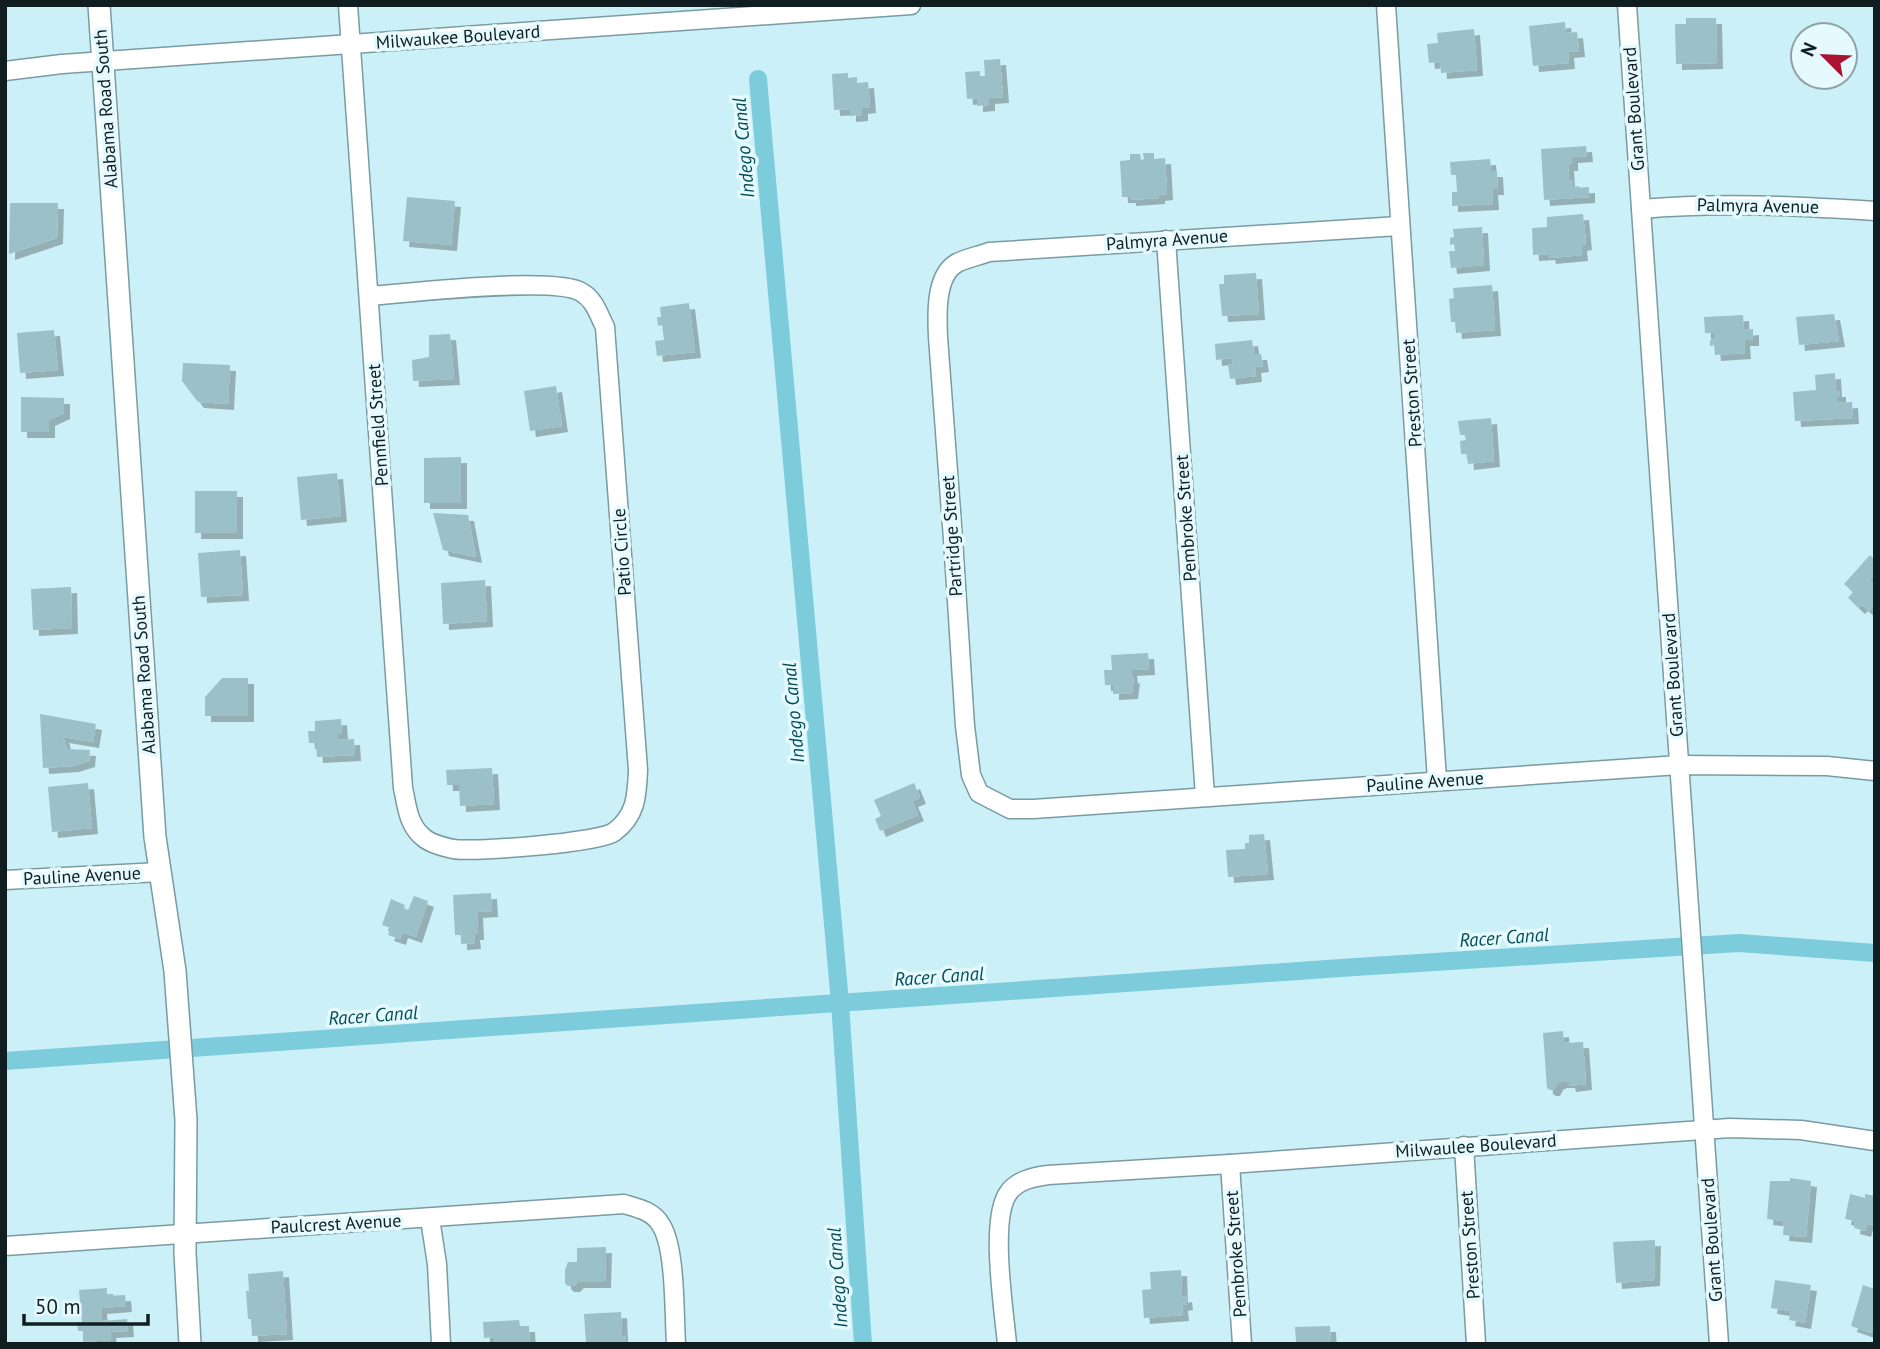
<svg xmlns="http://www.w3.org/2000/svg" width="1880" height="1349" font-family="'PT Sans',sans-serif">
	<defs>
		<filter id="shadow"><feDropShadow dx="6" dy="6" stdDeviation="0" flood-color="#0004"/></filter>
	</defs>
	<rect width="100%" height="100%" fill="#cbf0f7"/>
	<g fill="none" stroke-linecap="round" stroke-linejoin="round">
		<g stroke="#7dccdc" stroke-width="18">
			<polyline points="758,79 840,1003 863,1344"/>
			<polyline points="5,1061 1355,967 1739,943 1875,953"/>
		</g>
	</g>
	<g fill="#9cc0c7" filter="url(#shadow)">
		<polygon points="1686,18 1716,18 1717,63 1676,64 1675,24 1686,24"/>
		<polygon points="1565,22 1566,33 1577,32 1579,51 1568,52 1569,63 1533,66 1529,26"/>
		<polygon points="1474,29 1477,70 1441,73 1440,62 1429,63 1427,44 1438,43 1437,33"/>
		<polygon points="1000,59 1003,97 989,98 989,105 977,106 977,98 967,99 965,72 980,71 980,76 985,76 984,60"/>
		<polygon points="848,73 848,78 857,77 857,83 868,82 870,107 862,108 862,115 850,116 850,109 834,110 832,74"/>
		<polygon points="1586,146 1587,156 1572,157 1572,165 1568,165 1569,181 1573,180 1573,188 1589,187 1589,197 1544,200 1541,149"/>
		<polygon points="1143,153 1154,153 1154,159 1165,158 1167,194 1159,195 1159,198 1130,200 1130,197 1122,197 1120,161 1130,160 1130,154 1140,154 1141,160 1144,159"/>
		<polygon points="1490,159 1491,171 1497,171 1498,189 1492,189 1493,204 1452,206 1452,192 1457,192 1456,175 1451,175 1450,162"/>
		<polygon points="407,197 455,201 451,245 403,241"/>
		<polygon points="10,203 58,203 57,238 9,254"/>
		<polygon points="1583,214 1586,244 1581,245 1582,255 1550,258 1549,254 1533,255 1532,228 1547,227 1547,217"/>
		<polygon points="1482,227 1484,265 1451,268 1449,251 1455,251 1454,244 1450,245 1450,238 1454,237 1453,229"/>
		<polygon points="1256,273 1259,314 1222,316 1219,284 1224,284 1224,275"/>
		<polygon points="1492,285 1495,330 1456,333 1455,322 1451,322 1449,299 1454,298 1453,288"/>
		<polygon points="689,303 695,352 657,356 655,341 664,340 662,325 658,326 657,317 661,317 660,307"/>
		<polygon points="1834,314 1839,341 1799,345 1796,317"/>
		<polygon points="1743,315 1744,330 1753,329 1753,340 1744,340 1745,353 1715,355 1714,345 1710,346 1710,340 1714,339 1714,333 1705,333 1704,317"/>
		<polygon points="54,330 58,370 20,373 17,333"/>
		<polygon points="450,334 454,379 413,381 412,360 429,357 429,335"/>
		<polygon points="1252,340 1254,354 1261,354 1263,366 1255,367 1256,376 1230,379 1228,365 1233,364 1232,358 1216,360 1215,344"/>
		<polygon points="183,363 230,365 228,404 198,402 182,381"/>
		<polygon points="1835,373 1836,391 1840,391 1840,397 1837,397 1837,403 1852,402 1853,418 1795,421 1793,392 1816,390 1815,375"/>
		<polygon points="556,386 562,426 530,431 524,391"/>
		<polygon points="21,397 64,398 64,413 49,420 49,432 21,432"/>
		<polygon points="1491,418 1494,461 1468,464 1467,454 1461,454 1460,441 1466,440 1466,435 1460,435 1458,421"/>
		<polygon points="461,457 461,503 424,503 424,458"/>
		<polygon points="337,473 341,516 301,520 297,477"/>
		<rect x="195" y="491" width="42" height="42"/>
		<polygon points="433,513 468,515 476,557 443,550"/>
		<polygon points="240,550 243,595 201,597 198,553"/>
		<polygon points="1870,555 1875,560 1875,573 1869,580 1875,584 1875,605 1869,611 1862,605 1859,608 1848,598 1853,592 1844,584"/>
		<polygon points="485,580 487,621 443,624 441,583"/>
		<polygon points="71,587 72,628 33,630 31,589"/>
		<polygon points="1148,653 1149,669 1131,670 1132,678 1134,677 1132,693 1113,694 1113,685 1105,685 1104,670 1112,670 1111,655"/>
		<polygon points="222,678 248,678 248,716 205,716 205,697"/>
		<polygon points="40,714 96,724 93,742 63,737 67,749 90,750 89,761 73,766 43,768"/>
		<polygon points="341,719 342,734 338,734 338,740 354,739 355,755 317,757 316,743 309,743 308,731 315,731 315,721"/>
		<polygon points="492,768 494,804 460,806 459,785 447,785 446,770"/>
		<polygon points="88,783 92,828 52,832 48,787"/>
		<polygon points="914,783 920,798 912,801 918,815 880,831 875,819 881,816 874,800"/>
		<polygon points="1264,834 1268,874 1228,877 1226,850 1245,849 1245,843 1249,843 1249,835"/>
		<polygon points="491,893 492,911 477,912 478,934 474,934 475,943 461,944 461,935 455,935 453,895"/>
		<polygon points="414,896 428,901 416,937 402,932 400,939 388,935 391,928 382,925 391,899 405,905 403,909 408,910"/>
		<polygon points="1563,1031 1564,1043 1583,1042 1586,1084 1570,1086 1569,1082 1561,1082 1557,1084 1554,1090 1550,1090 1547,1088 1543,1033"/>
		<polygon points="1790,1178 1811,1181 1806,1237 1783,1235 1784,1221 1767,1219 1770,1181 1790,1181"/>
		<polygon points="1850,1194 1865,1198 1865,1194 1875,1196 1875,1225 1867,1224 1865,1231 1854,1228 1855,1221 1845,1219"/>
		<polygon points="1655,1240 1654,1280 1616,1283 1613,1242"/>
		<polygon points="606,1247 605,1282 578,1282 574,1286 568,1286 565,1283 565,1270 568,1262 577,1262 577,1248"/>
		<polygon points="1181,1270 1182,1297 1186,1296 1187,1304 1182,1305 1183,1315 1144,1318 1142,1290 1151,1289 1150,1272"/>
		<polygon points="283,1271 287,1334 252,1336 251,1319 248,1319 246,1291 249,1291 248,1274"/>
		<polygon points="1775,1280 1811,1285 1805,1323 1789,1320 1791,1311 1771,1308"/>
		<polygon points="1863,1285 1875,1289 1875,1331 1872,1330 1871,1333 1851,1326"/>
		<polygon points="107,1288 107,1296 125,1295 126,1306 101,1308 102,1321 127,1319 128,1331 110,1332 111,1340 83,1342 83,1331 78,1331 77,1322 82,1322 81,1310 77,1311 76,1302 80,1302 79,1290"/>
		<polygon points="621,1312 622,1336 625,1336 626,1344 586,1344 584,1314"/>
		<polygon points="519,1320 520,1326 529,1326 530,1343 498,1344 494,1343 494,1337 484,1338 483,1322"/>
		<polygon points="1330,1326 1331,1344 1296,1342 1295,1327"/>
	</g>
	<g fill="none" stroke-linecap="round" stroke-linejoin="round">
		<defs>
			<g id="minor">
				<path d="M348,5L403,788C407,806 408,825 423,837C429,843 444,847 453,849C476,852 598,843 614,832C636,816 637,796 638,770L605,327C598,313 594,299 581,292C554,276 408,293 370,296"/>
				<polyline points="1386,5 1437,780"/>
				<polyline points="1627,5 1719,1344"/>
				<polyline points="5,71 62,64 911,5"/>
				<path d="M1641,209C1719,202 1797,206 1875,211"/>
				<path d="M1399,226L989,252C979,256 966,258 957,263C935,275 937,315 938,337L953,539L965,726L971,775L979,793L1010,809H1033L1679,765L1827,766L1875,771"/>
				<polyline points="1166,240 1205,796"/>
				<polyline points="5,880 160,872"/>
				<polyline points="1464,1146 1476,1344"/>
				<polyline points="1230,1164 1242,1344"/>
				<polyline points="430,1219 437,1264 441,1344"/>
				<path d="M5,1246L624,1204C638,1208 653,1211 661,1225C676,1249 674,1314 676,1344"/>
				<path d="M1007,1344C1004,1310 989,1217 1009,1192C1018,1180 1034,1177 1048,1175L1230,1164L1730,1128L1801,1130L1875,1141"/>
			</g>
			<polyline id="tertiary" points="99,5 155,837 175,971 186,1120 185,1253 190,1344"/>
		</defs>
		<use href="#minor" stroke="#799ba2" stroke-width="21"/>
		<use href="#tertiary" stroke="#799ba2" stroke-width="24"/>
		<use href="#minor" stroke="#fff" stroke-width="18"/>
		<use href="#tertiary" stroke="#fff" stroke-width="21"/>
	</g>
	<g text-anchor="middle" stroke-width="7" stroke-linejoin="round" paint-order="stroke">
		<g font-size="18" fill="#111e21" stroke="#e5faff">
			<text transform="translate(458 37) rotate(-4)" y="6">Milwaukee Boulevard</text>
			<text transform="translate(106 109) rotate(-94)" y="6">Alabama Road South</text>
			<text transform="translate(1634 109) rotate(-94)" y="6">Grant Boulevard</text>
			<text transform="translate(1758 206) rotate(1)" y="6">Palmyra Avenue</text>
			<text transform="translate(1167 240) rotate(-4)" y="6">Palmyra Avenue</text>
			<text transform="translate(1412 393) rotate(-94)" y="6">Preston Street</text>
			<text transform="translate(378 425) rotate(-94)" y="6">Pennfield Street</text>
			<text transform="translate(1186 518) rotate(-94)" y="6">Pembroke Street</text>
			<text transform="translate(952 536) rotate(-94)" y="6">Partridge Street</text>
			<text transform="translate(622 552) rotate(-94)" y="6">Patio Circle</text>
			<text transform="translate(144 675) rotate(-94)" y="6">Alabama Road South</text>
			<text transform="translate(1673 675) rotate(-94)" y="6">Grant Boulevard</text>
			<text transform="translate(1425 782) rotate(-4)" y="6">Pauline Avenue</text>
			<text transform="translate(82 876) rotate(-3)" y="6">Pauline Avenue</text>
			<text transform="translate(1476 1146) rotate(-4)" y="6">Milwaulee Boulevard</text>
			<text transform="translate(336 1224) rotate(-3)" y="6">Paulcrest Avenue</text>
			<text transform="translate(1712 1240) rotate(-94)" y="6">Grant Boulevard</text>
			<text transform="translate(1470 1245) rotate(-94)" y="6">Preston Street</text>
			<text transform="translate(1236 1254) rotate(-94)" y="6">Pembroke Street</text>
		</g>
		<g font-size="19" font-style="italic" fill="#044e59" stroke="#e5faff">
			<text transform="translate(743 148) rotate(-95)" y="7">Indego Canal</text>
			<text transform="translate(793 713) rotate(-95)" y="7">Indego Canal</text>
			<text transform="translate(1504 937) rotate(-4)" y="7">Racer Canal</text>
			<text transform="translate(939 976) rotate(-4)" y="7">Racer Canal</text>
			<text transform="translate(373 1015) rotate(-4)" y="7">Racer Canal</text>
			<text transform="translate(837 1278) rotate(-94)" y="7">Indego Canal</text>
		</g>
	</g>
	<rect width="1880" height="1349" fill="none" stroke="#111e21" stroke-width="14"/>
	<g transform="translate(1824 56) rotate(294)"><circle r="33" fill="#e5faff" stroke="#90a2a6" stroke-width="2"/>
	<path d="M0-5L12 26L0 18L-12 26Z" fill="#aa1431"/>
	<text y="-10" font-size="19" font-weight="bold" text-anchor="middle" fill="#111e21">N</text>
	</g>
	<path d="M24 1314v10h124v-10" fill="none" stroke="#111e21" stroke-width="3.5"/>
	<text x="35" y="1314" font-size="21" fill="#111e21" stroke="#e5faff" stroke-width="5" paint-order="stroke">50 m</text>
</svg>
